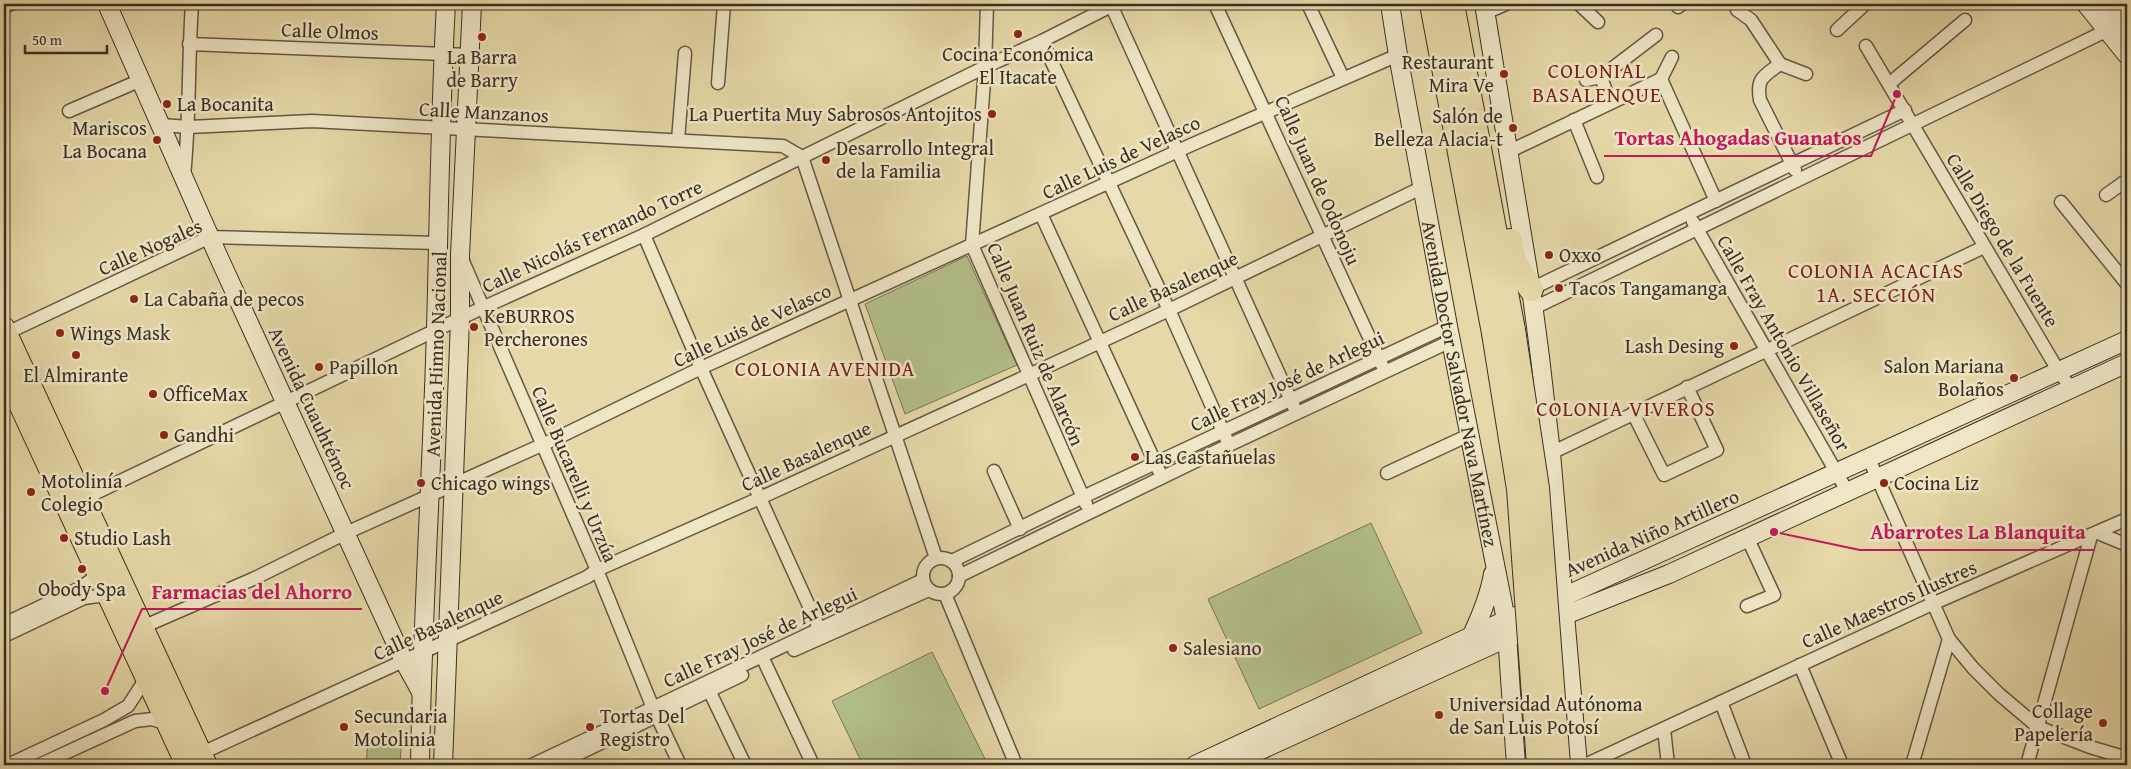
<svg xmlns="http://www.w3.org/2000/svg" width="2131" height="769" font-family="'Gentium Book Plus',serif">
	<rect width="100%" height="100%" fill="#e6d8a8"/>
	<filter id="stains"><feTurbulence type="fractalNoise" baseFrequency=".004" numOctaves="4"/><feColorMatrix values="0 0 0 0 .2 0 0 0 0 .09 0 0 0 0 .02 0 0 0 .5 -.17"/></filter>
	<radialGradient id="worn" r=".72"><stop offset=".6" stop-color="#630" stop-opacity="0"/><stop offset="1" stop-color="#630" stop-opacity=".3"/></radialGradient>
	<g fill="#b2bf8a" stroke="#767657">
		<polygon points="967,256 1017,365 905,414 865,304"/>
		<polygon points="1371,523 1422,633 1259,709 1208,599"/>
		<polygon points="932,652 988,765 863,765 832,701"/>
		<polygon points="368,741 399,742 401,747 400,765 366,765"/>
	</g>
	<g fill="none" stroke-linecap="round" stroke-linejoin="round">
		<defs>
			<g id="street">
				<polyline points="987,4 985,67 972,245 1086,504"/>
				<polyline points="1103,4 1111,5 1294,407"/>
				<polyline points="1215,4 1382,365"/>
				<polyline points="1308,4 1343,78"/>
				<polyline points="1579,4 1598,22"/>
				<polyline points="4,7 11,4"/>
				<polyline points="1678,7 1682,4"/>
				<polyline points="1737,10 1751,20 1780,64 1806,74"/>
				<polyline points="1485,13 1506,4"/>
				<polyline points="1837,30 1865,4"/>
				<polyline points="1042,41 1169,310 1226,438"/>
				<polyline points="189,44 470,55"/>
				<polyline points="1866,46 2059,372 2071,388"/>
				<path d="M1780,64C1764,76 1756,78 1760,100L1795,170"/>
				<polyline points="1601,77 1610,103"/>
				<polyline points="1661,79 1716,201"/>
				<polyline points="1661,79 1672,57"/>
				<polyline points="1586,80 1601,77 1656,35"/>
				<polyline points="718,83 724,4"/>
				<polyline points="1889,84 1965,20"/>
				<polyline points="69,111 141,80"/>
				<polyline points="1574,120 1597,177"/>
				<polyline points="161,125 189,127 312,121 783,146 802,157 936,558"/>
				<polyline points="678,140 685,53"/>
				<polyline points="1508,152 1661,79"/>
				<path d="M184,176C190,119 188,61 192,4"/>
				<polyline points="2106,195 2127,180"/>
				<polyline points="2061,202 2127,284"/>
				<polyline points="1041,214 1159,471"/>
				<polyline points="1693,222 1847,491"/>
				<polyline points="644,235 701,368 823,637"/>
				<polyline points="462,259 597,570 653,708 680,765"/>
				<polyline points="1531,289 1905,110"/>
				<polyline points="1534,308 2114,27"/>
				<polyline points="7,333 210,237 438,243"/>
				<polyline points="1633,413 1664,475 1717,450 1687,387"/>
				<polyline points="1551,453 1984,247"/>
				<polyline points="1869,459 1949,639 1973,668 1999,694 2038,727 2090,747 2127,758"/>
				<polyline points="994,471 1020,529"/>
				<polyline points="1387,473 1469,435"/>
				<polyline points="83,499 482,308 644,235 985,67 1042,41 1115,4"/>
				<polyline points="2098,533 2127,545"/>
				<polyline points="1747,537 1774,595 1747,606"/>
				<circle cx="941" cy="576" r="18"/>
				<polyline points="952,561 1083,497 1448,326"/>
				<polyline points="959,576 1229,445 1451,341"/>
				<polyline points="945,594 1016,765"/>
				<polyline points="4,624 80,588 91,580 96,571"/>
				<polyline points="138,629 253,579 346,533 555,439 701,368 1191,145 1398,55"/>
				<polyline points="4,636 84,598 98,596 112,598"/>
				<polyline points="794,650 929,590"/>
				<polyline points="765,663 813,765"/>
				<polyline points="1800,665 1842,765"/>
				<polyline points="707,686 745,765"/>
				<polyline points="1721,702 1745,765"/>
				<polyline points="1664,729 1668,765"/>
				<polyline points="202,753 587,577 597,570 760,498 1029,375 1169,310 1423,187"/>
				<polyline points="8,765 104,720 128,706 141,686 145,675"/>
				<polyline points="39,765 135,721 152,719 167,724"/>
				<polyline points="532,765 923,580"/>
				<polyline points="555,765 742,675"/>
				<polyline points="1585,765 1932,604 2127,519"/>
				<polyline points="1912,765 1949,639"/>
				<polyline points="2027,765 2091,536"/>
			</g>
			<g id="secondary">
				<polyline points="107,4 220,260 404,661 421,692"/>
				<path id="s1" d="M1390,4L1398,55L1448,326L1506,620L1516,765"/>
				<polyline points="1484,4 1531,289 1540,357 1551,453 1578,765"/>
				<polyline points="2086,4 2127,55"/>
				<polyline points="2106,4 2127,30"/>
				<path d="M1471,637C1481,616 1489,597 1493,574"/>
				<path d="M420,765C422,620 432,474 436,329C439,220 440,112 446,4"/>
				<polyline points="443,765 460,319 460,255 472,4"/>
				<polyline points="1195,765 1506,620 1563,597 2127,340"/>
				<polyline points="1228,765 1507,638 1669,574 2127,363"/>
			</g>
			<g id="primary">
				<polyline points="4,327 207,765"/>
				<polyline points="4,372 186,765"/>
			</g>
			<g id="highway">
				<polyline points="1432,4 1494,333"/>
				<polyline points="1452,4 1513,330"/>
				<polyline points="1510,241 1514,262 1531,289"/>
			</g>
		</defs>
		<use href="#street" stroke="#655845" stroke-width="15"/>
		<use href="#secondary" stroke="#3a2e24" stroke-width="20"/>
		<use href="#primary" stroke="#3a2e24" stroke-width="22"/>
		<use href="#highway" stroke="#3a2e24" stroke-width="26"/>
		<use href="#street" stroke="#efe6c6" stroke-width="12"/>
		<use href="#secondary" stroke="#efe6c6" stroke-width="18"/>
		<use href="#primary" stroke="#e6d8a8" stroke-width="20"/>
		<use href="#highway" stroke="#e6d8a8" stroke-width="24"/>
		<defs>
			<g id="highway-bridge">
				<polyline points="1513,330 1537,488 1558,765"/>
				<polyline points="1494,333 1519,489 1539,765"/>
			</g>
		</defs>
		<use href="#highway-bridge" stroke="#3a2e24" stroke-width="26" stroke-linecap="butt"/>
		<use href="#highway-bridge" stroke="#e6d8a8" stroke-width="24"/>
	</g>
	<g fill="#8f2418" stroke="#efe6c6" stroke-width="2">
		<circle cx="1018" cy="34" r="5"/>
		<circle cx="482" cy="37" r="5"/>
		<circle cx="1504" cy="74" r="5"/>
		<circle cx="167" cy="104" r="5"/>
		<circle cx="992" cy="114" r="5"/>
		<circle cx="1513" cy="128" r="5"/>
		<circle cx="157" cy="140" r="5"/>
		<circle cx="826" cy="160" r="5"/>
		<circle cx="1549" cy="255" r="5"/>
		<circle cx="1559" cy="288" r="5"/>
		<circle cx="134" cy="299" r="5"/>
		<circle cx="474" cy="327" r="5"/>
		<circle cx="60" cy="333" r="5"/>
		<circle cx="1734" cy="346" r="5"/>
		<circle cx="76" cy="355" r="5"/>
		<circle cx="319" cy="367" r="5"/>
		<circle cx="2014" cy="378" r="5"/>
		<circle cx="153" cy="394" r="5"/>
		<circle cx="164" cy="435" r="5"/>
		<circle cx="1135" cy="457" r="5"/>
		<circle cx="421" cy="483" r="5"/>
		<circle cx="1884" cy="483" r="5"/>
		<circle cx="31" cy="492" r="5"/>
		<circle cx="64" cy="538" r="5"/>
		<circle cx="82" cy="569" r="5"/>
		<circle cx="1173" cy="648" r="5"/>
		<circle cx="1439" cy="715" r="5"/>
		<circle cx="2103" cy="723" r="5"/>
		<circle cx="344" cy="727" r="5"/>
		<circle cx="590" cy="727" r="5"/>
	</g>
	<g text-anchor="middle" stroke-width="5" stroke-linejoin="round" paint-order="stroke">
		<g font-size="20" fill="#3a2e24" stroke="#efe6c6">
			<text transform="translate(330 31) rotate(2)" y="7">Calle Olmos</text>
			<text transform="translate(484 112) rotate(3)" y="7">Calle Manzanos</text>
			<text transform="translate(1121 157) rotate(-25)" y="7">Calle Luis de Velasco</text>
			<text transform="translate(1318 180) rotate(66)" y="7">Calle Juan de Odonoju</text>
			<text transform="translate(592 236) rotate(-25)" y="7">Calle Nicolás Fernando Torre</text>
			<text transform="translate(2003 240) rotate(59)" y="7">Calle Diego de la Fuente</text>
			<text transform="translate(150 247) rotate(-24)" y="7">Calle Nogales</text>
			<text transform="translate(1173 286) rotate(-25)" y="7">Calle Basalenque</text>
			<text transform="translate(752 325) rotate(-25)" y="7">Calle Luis de Velasco</text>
			<text transform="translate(1784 343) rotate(60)" y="7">Calle Fray Antonio Villaseñor</text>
			<text transform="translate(1036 344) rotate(67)" y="7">Calle Juan Ruiz de Alarcón</text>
			<text transform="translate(436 354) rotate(-88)" y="7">Avenida Himno Nacional</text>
			<text transform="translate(1287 381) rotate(-25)" y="7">Calle Fray José de Arlegui</text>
			<text dy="7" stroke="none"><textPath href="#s1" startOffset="386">Avenida Doctor Salvador Nava Martínez</textPath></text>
			<text transform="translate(312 408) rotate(65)" y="7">Avenida Cuauhtémoc</text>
			<text transform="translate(806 456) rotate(-25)" y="7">Calle Basalenque</text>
			<text transform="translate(575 474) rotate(67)" y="7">Calle Bucarelli y Urzúa</text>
			<text transform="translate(1652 533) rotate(-24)" y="7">Avenida Niño Artillero</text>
			<text transform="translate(1889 604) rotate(-24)" y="7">Calle Maestros Ilustres</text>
			<text transform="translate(438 625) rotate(-25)" y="7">Calle Basalenque</text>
			<text transform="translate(760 637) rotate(-25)" y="7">Calle Fray José de Arlegui</text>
		</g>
		<g font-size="20" fill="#3a2e24" stroke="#efe6c6" text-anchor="start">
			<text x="1018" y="61" text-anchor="middle">Cocina Económica<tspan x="1018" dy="23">El Itacate</tspan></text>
			<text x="482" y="64" text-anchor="middle">La Barra<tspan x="482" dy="23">de Barry</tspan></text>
			<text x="1494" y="69" text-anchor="end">Restaurant<tspan x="1494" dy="23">Mira Ve</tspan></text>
			<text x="177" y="111">La Bocanita</text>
			<text x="982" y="121" text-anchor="end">La Puertita Muy Sabrosos Antojitos</text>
			<text x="1503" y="123" text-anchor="end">Salón de<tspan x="1503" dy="23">Belleza Alacia-t</tspan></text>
			<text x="147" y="135" text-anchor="end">Mariscos<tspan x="147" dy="23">La Bocana</tspan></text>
			<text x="836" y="155">Desarrollo Integral<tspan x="836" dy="23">de la Familia</tspan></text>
			<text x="1559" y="262">Oxxo</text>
			<text x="1569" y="295">Tacos Tangamanga</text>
			<text x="144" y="306">La Cabaña de pecos</text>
			<text x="484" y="323">KeBURROS<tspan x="484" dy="23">Percherones</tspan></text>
			<text x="70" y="340">Wings Mask</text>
			<text x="1724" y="353" text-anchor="end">Lash Desing</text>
			<text x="2004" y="373" text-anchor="end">Salon Mariana<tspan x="2004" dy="23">Bolaños</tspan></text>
			<text x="329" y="374">Papillon</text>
			<text x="76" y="382" text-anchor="middle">El Almirante</text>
			<text x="163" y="401">OfficeMax</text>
			<text x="174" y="442">Gandhi</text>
			<text x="1145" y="464">Las Castañuelas</text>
			<text x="41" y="488">Motolinía<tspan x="41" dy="23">Colegio</tspan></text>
			<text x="431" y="490">Chicago wings</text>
			<text x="1894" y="490">Cocina Liz</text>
			<text x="74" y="545">Studio Lash</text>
			<text x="82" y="596" text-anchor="middle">Obody Spa</text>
			<text x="1183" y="655">Salesiano</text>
			<text x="1449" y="711">Universidad Autónoma<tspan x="1449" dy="23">de San Luis Potosí</tspan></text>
			<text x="2093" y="718" text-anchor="end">Collage<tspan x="2093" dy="23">Papelería</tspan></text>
			<text x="354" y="723">Secundaria<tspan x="354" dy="23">Motolinia</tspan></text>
			<text x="600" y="723">Tortas Del<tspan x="600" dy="23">Registro</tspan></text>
		</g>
		<g font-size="21" letter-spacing="1" fill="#7a1f14" stroke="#efe6c6">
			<text x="1597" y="78">COLONIAL<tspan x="1597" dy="24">BASALENQUE</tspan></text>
			<text x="1876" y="278">COLONIA ACACIAS<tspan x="1876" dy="24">1A. SECCIÓN</tspan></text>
			<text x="825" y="376">COLONIA AVENIDA</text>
			<text x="1626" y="416">COLONIA VIVEROS</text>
		</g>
	</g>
	<path fill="none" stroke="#c2185b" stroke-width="2" d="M1897 94L1871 156H1604M1774 532L1860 550H2095M105 691L142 609H362"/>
	<g fill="#c2185b" stroke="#efe6c6" stroke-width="2">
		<circle cx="1897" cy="94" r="5"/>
		<circle cx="1774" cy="532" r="5"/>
		<circle cx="105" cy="691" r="5"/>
	</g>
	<g font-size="21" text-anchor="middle" font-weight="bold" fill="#c2185b" stroke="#efe6c6" stroke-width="5" stroke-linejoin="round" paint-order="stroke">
		<text x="1738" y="145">Tortas Ahogadas Guanatos</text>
		<text x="1978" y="539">Abarrotes La Blanquita</text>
		<text x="252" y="599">Farmacias del Ahorro</text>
	</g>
	<rect width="2131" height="769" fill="none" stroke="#e6d8a8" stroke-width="20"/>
	<rect x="5" y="5" width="2121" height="759" fill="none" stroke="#3a2e24" stroke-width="2.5"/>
	<rect x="10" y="10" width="2111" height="749" fill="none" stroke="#3a2e24"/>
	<path d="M25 45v8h82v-8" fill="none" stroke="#3a2e24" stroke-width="2.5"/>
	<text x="32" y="45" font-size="15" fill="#3a2e24" stroke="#efe6c6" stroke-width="4" paint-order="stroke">50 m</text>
	<rect width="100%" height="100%" filter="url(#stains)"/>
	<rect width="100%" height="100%" fill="url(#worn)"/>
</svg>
